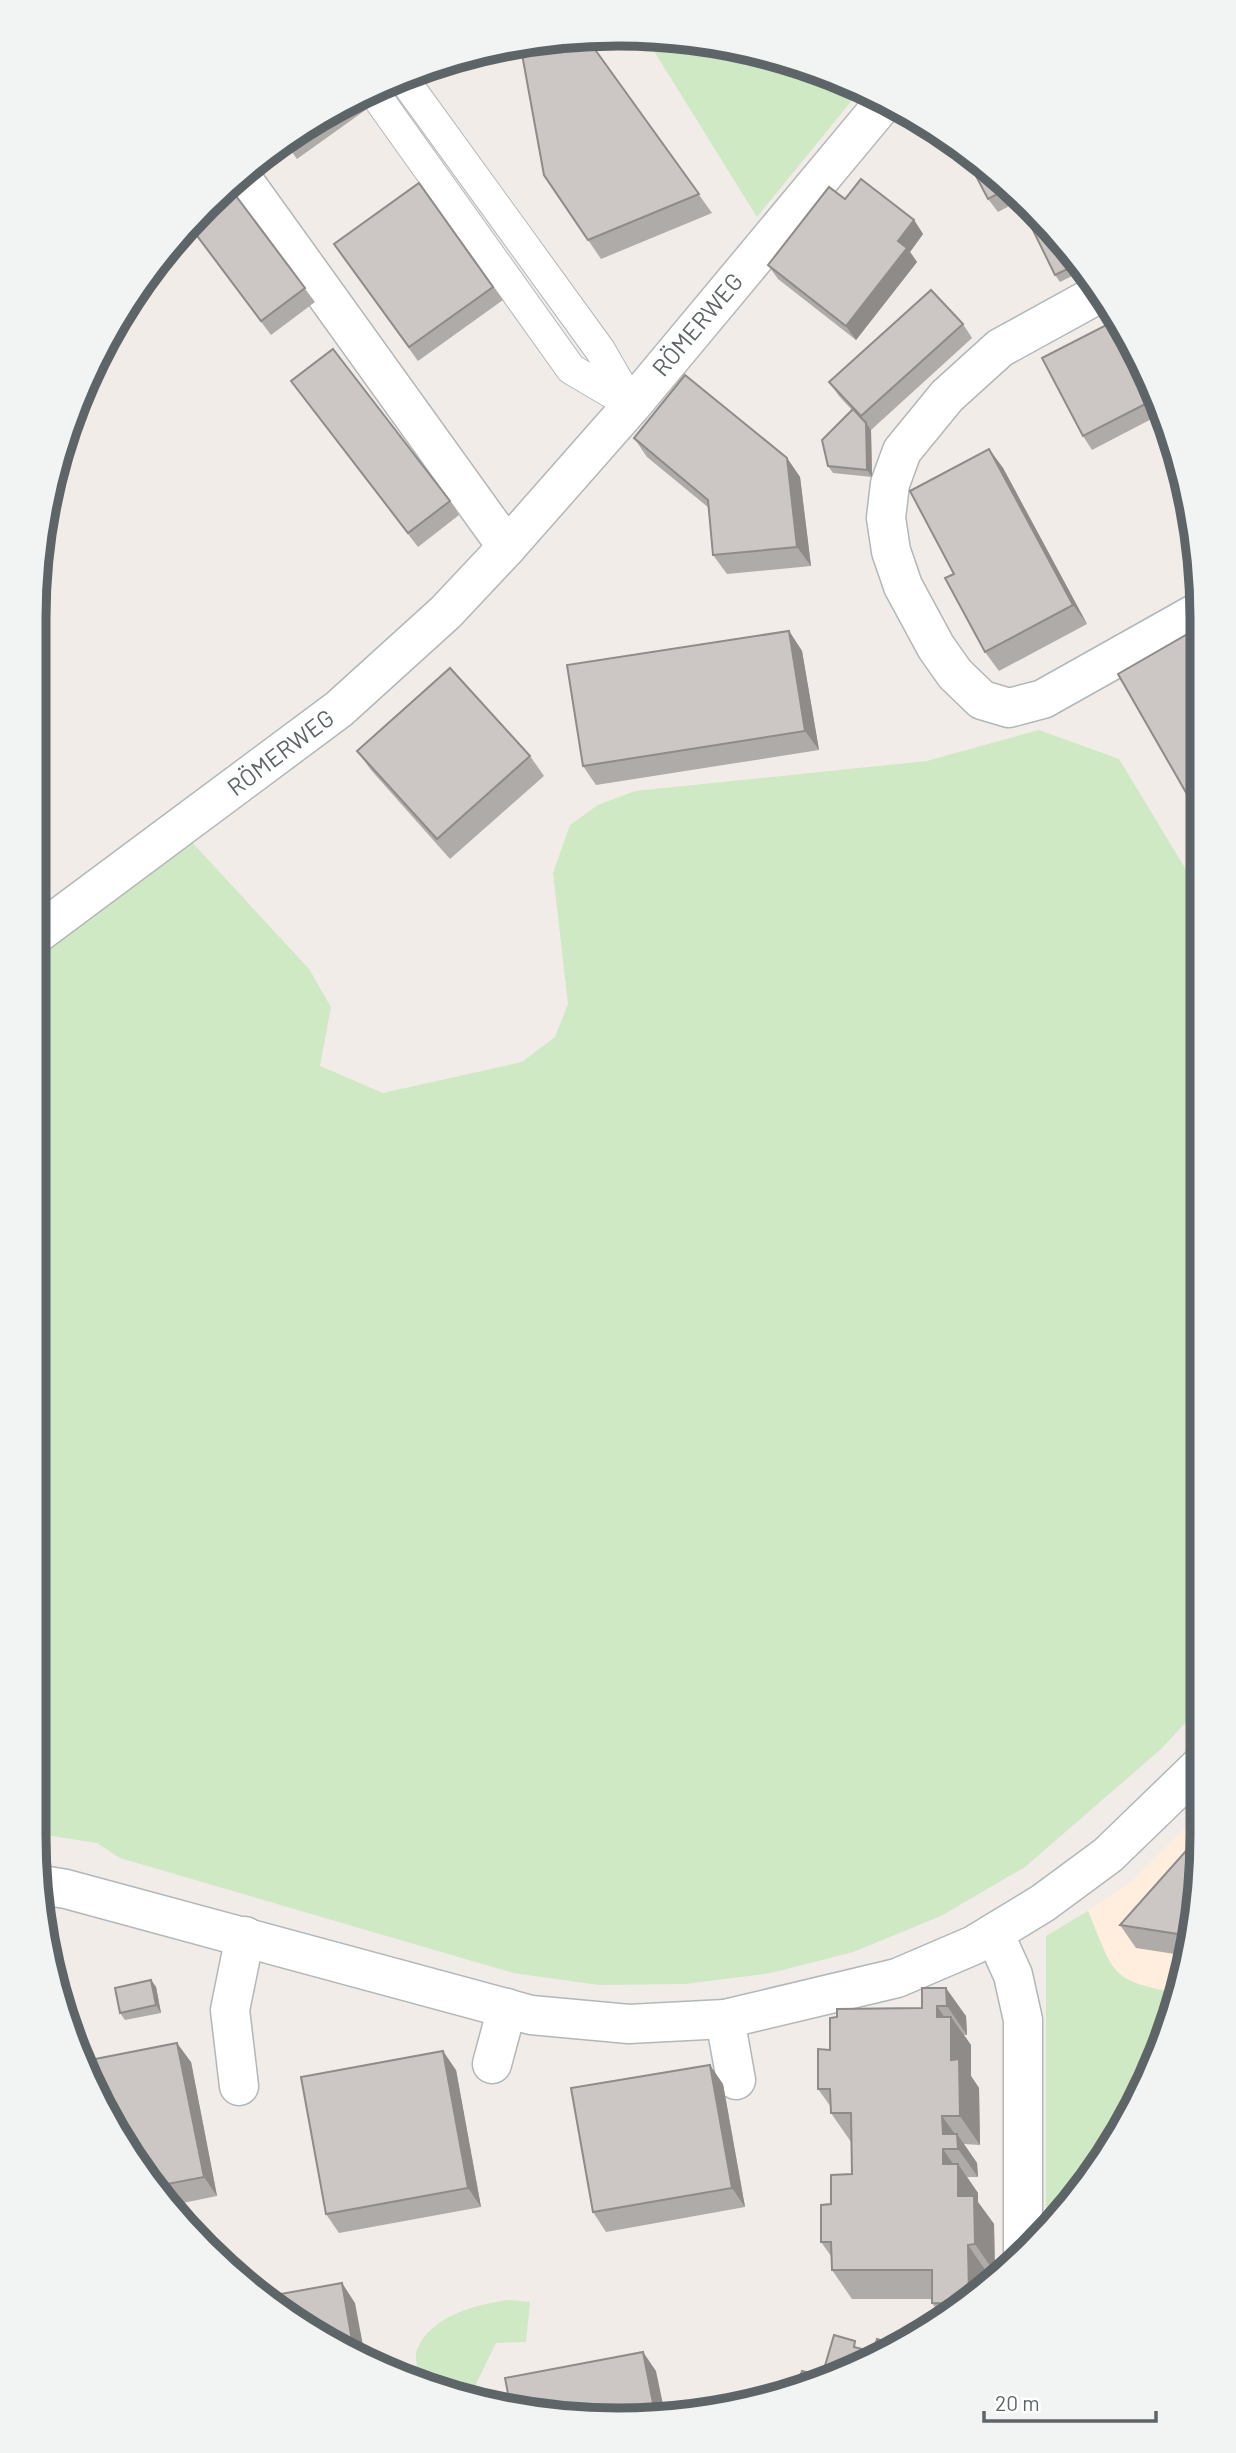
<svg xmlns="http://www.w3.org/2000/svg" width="1236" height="2453" font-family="Barlow,sans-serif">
	<rect width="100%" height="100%" fill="#f1ece7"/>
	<polygon fill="#ffeede" points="1201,1812 1202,1873 1180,1993 1155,1989 1122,1978 1111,1965 1088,1911 1133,1880"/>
	<g fill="#cee9c3">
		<polygon points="656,34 769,53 862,88 757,217 644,35"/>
		<polygon points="1039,730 1119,759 1199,891 1201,1706 1161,1749 1025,1867 941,1916 853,1952 771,1973 685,1984 599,1985 513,1973 120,1858 97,1843 33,1833 34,1378 36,1370 34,1366 34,955 189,839 309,969 331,1007 320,1066 383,1093 522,1062 555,1037 568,1004 553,873 570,825 598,805 635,791 927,761"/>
		<path d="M1088,1911C1114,1974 1110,1982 1180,1993L1143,2093L1046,2229V1936Z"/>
		<path d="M509,2300L530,2302L526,2342L496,2343L470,2396L419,2376C418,2369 414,2357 417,2350C430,2316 477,2304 509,2300Z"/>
	</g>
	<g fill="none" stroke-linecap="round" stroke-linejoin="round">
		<defs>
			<g id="service">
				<polyline points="402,77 600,350 630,402"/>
				<polyline points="372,90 571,369 632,405"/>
			</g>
			<g id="minor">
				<polyline points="239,174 507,547"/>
				<polyline points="1100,293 1000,348 947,396 902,451 890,484 886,518 891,551 903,586 936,647 955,674 982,700 1009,708 1043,699 1198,612"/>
				<polyline points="34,936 339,709 446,612 507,547 632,405 886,100"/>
				<polyline points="42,1885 66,1889 531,2015 629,2024 725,2019 897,1978 974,1945 1043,1903 1108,1855 1201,1765"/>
				<polyline points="994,1933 1013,1975 1023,2020 1023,2255"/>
				<polyline points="725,2019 736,2080"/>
				<polyline points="492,2064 507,2008"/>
				<polyline points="239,2086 230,2010 245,1936"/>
			</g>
		</defs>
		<use href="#service" stroke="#b2b7ba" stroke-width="32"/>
		<use href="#minor" stroke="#b2b7ba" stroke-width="41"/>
		<use href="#service" stroke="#fff" stroke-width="30"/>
		<use href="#minor" stroke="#fff" stroke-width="38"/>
	</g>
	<g fill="#afaba9">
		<polygon points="586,37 712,213 601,259 544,175"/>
		<polygon points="366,93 374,104 297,159 284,141 325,112"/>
		<polygon points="1003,178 1023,199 998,212 988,199"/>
		<polygon points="419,183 503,300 418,361 334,244"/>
		<polygon points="227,184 315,302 271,335 188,225"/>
		<polygon points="845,199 914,220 923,234 910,252 917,262 856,340 778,279 768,265"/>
		<polygon points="1038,215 1082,262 1086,269 1060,282 1055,275"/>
		<polygon points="963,324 972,338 871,430 872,477 833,473 828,466 852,410 839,396 829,382"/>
		<polygon points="291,381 450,501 459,515 418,547"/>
		<polygon points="1158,394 1163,413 1092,450 1083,436"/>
		<polygon points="634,438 787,458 800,477 811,566 727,574 713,555 709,508 647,457"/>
		<polygon points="989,449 1003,468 1087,624 999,671 985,652 954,574"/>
		<polygon points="1198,628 1198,812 1192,803"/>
		<polygon points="789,631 802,651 819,750 596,785 583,766"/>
		<polygon points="357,751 530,756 544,776 450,859 371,770"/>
		<polygon points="1202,1873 1188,1956 1136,1948 1120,1925"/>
		<polygon points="151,1980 156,1987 161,2013 125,2020 120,2013"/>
		<polygon points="922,1988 966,2016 967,2035 964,2035 971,2045 971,2076 979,2088 980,2145 964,2144 977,2163 978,2177 967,2177 978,2193 978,2202 994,2224 995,2273 988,2274 988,2279 940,2314 932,2303 932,2299 852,2299 832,2270 831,2256 821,2242 831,2204 852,2174 851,2142 831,2113 831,2107 818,2089 830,2050 922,2008"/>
		<polygon points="85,2061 191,2062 217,2196 168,2206 154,2191"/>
		<polygon points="456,2070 481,2207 339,2233 326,2214"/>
		<polygon points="723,2084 745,2207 606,2232 593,2212"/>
	</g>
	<g fill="#8f8b89">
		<polygon points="914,220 923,234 910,252 917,262 856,340 846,326 898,241"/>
		<polygon points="866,423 871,430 872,477 867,470"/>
		<polygon points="989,449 1003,468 1087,624 1073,605"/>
		<polygon points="787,458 800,477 811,566 797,547"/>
		<polygon points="789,631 802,651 819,750 805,731"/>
		<polygon points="151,1980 156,1987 161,2013 156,2005"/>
		<polygon points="946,1988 966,2016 967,2035 947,2006"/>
		<polygon points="937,2006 951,2027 951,2017 971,2045 971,2076 979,2088 980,2145 960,2116 951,2060 937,2017"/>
		<polygon points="177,2043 191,2062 217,2196 204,2177"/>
		<polygon points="443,2051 456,2070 481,2207 468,2188"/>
		<polygon points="710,2065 723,2084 745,2207 732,2188"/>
		<polygon points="942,2116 957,2137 957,2134 977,2163 978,2177 958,2149 943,2134"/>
		<polygon points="943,2149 958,2171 958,2164 978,2193 978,2202 994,2224 995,2273 975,2244 958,2196 943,2164"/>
		<polygon points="968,2245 988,2274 988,2279 969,2293"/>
		<polygon points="342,2283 355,2303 365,2356 354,2352"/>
		<polygon points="643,2352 656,2371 665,2414 655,2413"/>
	</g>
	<g fill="#ccc7c4" stroke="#8f8b89" stroke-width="2">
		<polygon points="586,37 699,194 588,240 544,175 520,43 541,38"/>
		<polygon points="348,101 287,145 284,141 325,112"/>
		<polygon points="963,151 1003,178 1011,187 988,199"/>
		<polygon points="861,179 914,220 898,241 907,248 846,326 768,265 829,187 845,199"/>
		<polygon points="419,183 493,287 409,347 334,244"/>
		<polygon points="227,184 305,288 261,321 189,225"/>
		<polygon points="1038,215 1082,262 1055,275 1028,220"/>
		<polygon points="931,290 963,324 861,416 829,382"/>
		<polygon points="1116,320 1159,397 1083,436 1042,358"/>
		<polygon points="333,349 450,501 408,533 291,381"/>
		<polygon points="685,375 787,458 797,547 713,555 708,500 634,438"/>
		<polygon points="853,409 866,423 867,470 828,466 822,440"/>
		<polygon points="989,449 1073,605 985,652 945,578 954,574 910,491"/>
		<polygon points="1198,628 1198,800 1192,803 1118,674"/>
		<polygon points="789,631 805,731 583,766 567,665"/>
		<polygon points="450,668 530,756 437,839 357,751"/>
		<polygon points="1201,1834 1202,1873 1191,1936 1120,1925"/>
		<polygon points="151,1980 156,2005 120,2013 115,1988"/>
		<polygon points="922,1988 946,1988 947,2006 937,2006 937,2017 951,2017 951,2060 959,2059 960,2116 942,2116 943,2134 957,2134 958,2149 943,2149 943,2164 958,2164 958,2196 974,2196 975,2244 968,2245 969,2293 954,2304 932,2303 932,2270 832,2270 831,2242 821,2242 821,2205 831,2204 831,2175 852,2174 851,2113 831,2113 830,2089 818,2089 818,2049 830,2050 830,2018 837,2017 837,2009 922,2008"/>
		<polygon points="177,2043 204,2177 152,2187 85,2061"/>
		<polygon points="443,2051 468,2188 326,2214 301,2077"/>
		<polygon points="710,2065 732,2188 593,2212 571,2088"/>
		<polygon points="342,2283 354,2352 325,2341 264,2297"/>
		<polygon points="834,2335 855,2341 854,2347 873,2352 877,2339 897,2345 876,2360 798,2383 802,2371 822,2376"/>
		<polygon points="643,2352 655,2413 511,2409 505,2378"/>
	</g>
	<g text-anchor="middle" stroke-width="7" stroke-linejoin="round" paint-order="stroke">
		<g font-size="24" fill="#5e6568" stroke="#fff">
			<text transform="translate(698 325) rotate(-50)" y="8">RÖMERWEG</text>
			<text transform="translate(281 753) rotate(-37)" y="8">RÖMERWEG</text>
		</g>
	</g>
	<path d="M0 0H1236V2453H0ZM618 46H618A572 572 0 0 1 1190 618V1836A572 572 0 0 1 618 2408H618A572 572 0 0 1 46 1836V618A572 572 0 0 1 618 46Z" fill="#f2f3f3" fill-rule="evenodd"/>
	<path fill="none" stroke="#5e6568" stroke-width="9" d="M618 46H618A572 572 0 0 1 1190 618V1836A572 572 0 0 1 618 2408H618A572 572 0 0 1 46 1836V618A572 572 0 0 1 618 46Z"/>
	<path d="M984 2411v10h172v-10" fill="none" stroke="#5e6568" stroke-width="3.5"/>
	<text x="995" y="2411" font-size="21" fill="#5e6568" stroke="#ffffff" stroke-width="5" paint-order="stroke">20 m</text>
</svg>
